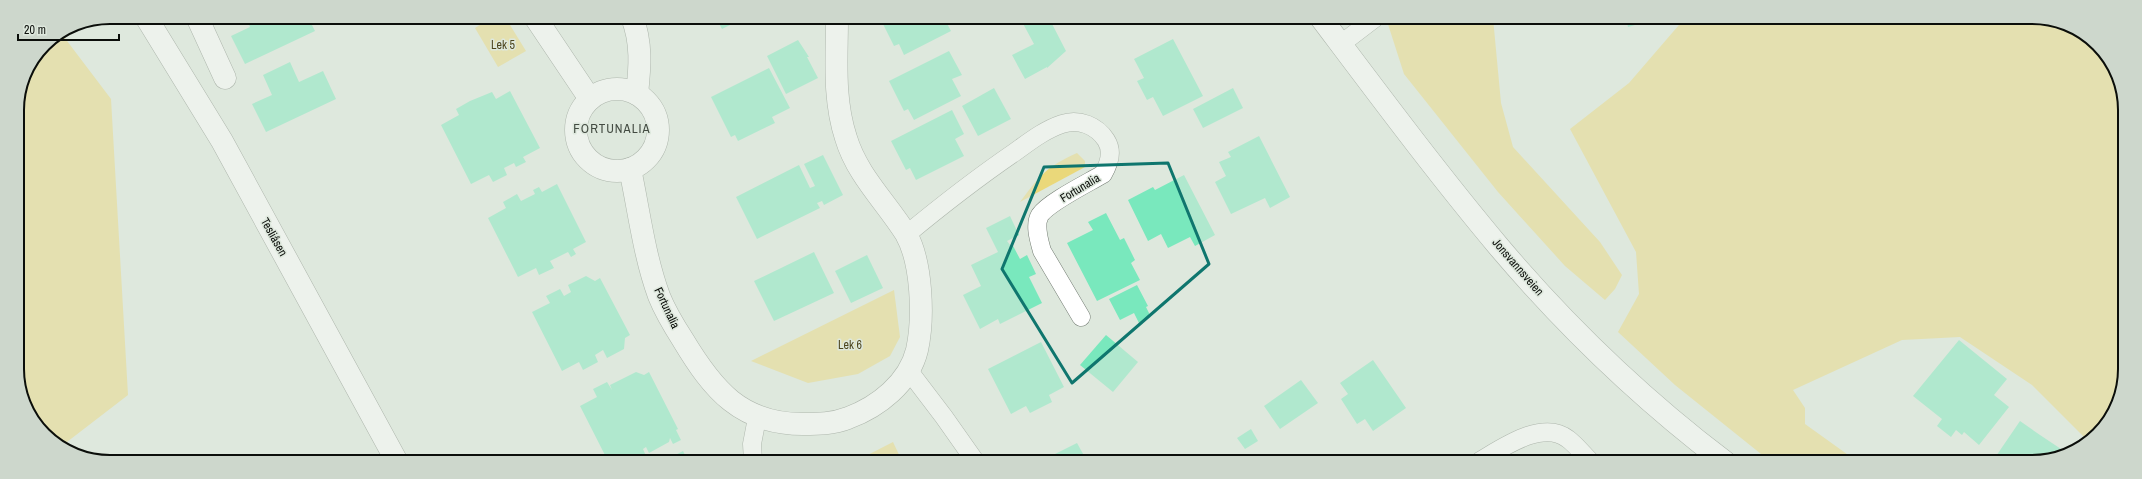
<svg xmlns="http://www.w3.org/2000/svg" width="2142" height="479" font-family="'Archivo Narrow',sans-serif">
	<rect width="100%" height="100%" fill="#dee8dd"/>
	<g fill="#ead87a">
		<polygon points="482,17 527,17 510,25 526,51 498,67 475,28 484,22"/>
		<polygon points="1386,18 1493,18 1501,103 1513,147 1600,242 1622,275 1615,289 1605,300 1565,266 1498,192 1404,74"/>
		<path d="M1685,18L2050,19L2098,44L2123,92V387C2117,405 2107,433 2088,441L2032,385L1960,337L1902,340L1793,390L1805,408V424L1858,462H1771L1675,385L1618,332L1639,294L1636,252L1570,129L1629,83Z"/>
		<path d="M61,33L111,99L128,395L63,445L44,435L19,387L17,104C26,71 30,54 61,33Z"/>
		<path d="M1077,153L1085,161V167L1020,202C1040,175 1046,167 1077,153Z"/>
		<polygon points="894,290 900,337 890,356 858,374 808,383 751,361"/>
		<polygon points="893,442 902,461 856,461"/>
	</g>
	<g fill="#79e8bd">
		<polygon points="246,17 308,17 315,31 245,64 231,36 250,27"/>
		<polygon points="716,18 757,18 746,23 744,18 722,29"/>
		<polygon points="880,18 944,18 951,31 904,55 899,44 894,46"/>
		<polygon points="1020,18 1049,18 1066,51 1047,68 1047,67 1025,79 1012,55 1034,44"/>
		<polygon points="1626,18 1656,18 1656,19 1628,27"/>
		<polygon points="1173,39 1203,96 1163,116 1153,97 1147,100 1137,81 1144,78 1134,59"/>
		<polygon points="798,40 809,57 807,57 818,78 786,94 767,56"/>
		<polygon points="949,51 962,75 952,79 961,96 914,120 908,109 904,111 889,81"/>
		<polygon points="290,62 299,82 323,71 336,99 266,132 252,104 272,95 263,75"/>
		<polygon points="769,68 790,108 772,117 775,123 738,141 735,135 731,137 711,97"/>
		<polygon points="994,88 1011,119 978,136 962,106"/>
		<polygon points="1233,88 1243,108 1203,128 1193,109"/>
		<polygon points="510,91 540,148 523,157 526,162 516,167 514,163 504,168 507,175 493,182 489,175 471,184 441,125 459,115 456,109 470,101 492,92 496,99"/>
		<polygon points="952,110 964,134 955,139 964,156 916,180 910,168 906,170 891,141"/>
		<polygon points="1259,136 1290,197 1270,208 1265,198 1231,214 1215,182 1226,176 1219,162 1231,157 1228,152"/>
		<polygon points="823,155 843,195 824,205 822,201 817,203 820,208 757,239 736,197 799,165 810,188 815,186 804,164"/>
		<polygon points="1184,175 1215,235 1195,246 1190,237 1168,248 1161,234 1148,241 1128,200 1153,187 1155,190"/>
		<polygon points="557,184 586,242 573,249 576,254 571,257 568,252 550,261 554,268 539,275 536,268 518,277 488,218 506,208 503,202 517,194 521,201 535,194 533,190 539,187 542,192"/>
		<polygon points="1106,213 1120,240 1124,238 1135,260 1131,263 1140,280 1097,301 1067,243 1093,230 1088,222"/>
		<polygon points="1010,216 1019,235 1007,241 1010,245 1012,244 1020,259 1027,255 1036,274 1029,277 1042,303 1000,324 998,319 980,329 963,295 981,286 971,265 998,252 986,228"/>
		<polygon points="814,252 834,293 774,321 754,281"/>
		<polygon points="867,255 883,288 851,303 835,271"/>
		<polygon points="586,276 595,281 600,278 630,335 625,338 624,349 607,358 603,350 595,355 598,362 583,370 579,362 562,371 532,312 550,303 546,296 560,289 564,296 571,292 568,285"/>
		<polygon points="1137,285 1148,306 1146,307 1151,317 1139,323 1134,313 1120,320 1109,299"/>
		<polygon points="1106,335 1138,362 1113,392 1080,365"/>
		<polygon points="1959,340 2007,379 1994,395 2009,407 1979,445 1964,432 1962,435 1956,430 1951,437 1937,426 1942,419 1913,396"/>
		<polygon points="1041,342 1064,387 1049,395 1052,402 1030,413 1026,406 1011,414 988,369"/>
		<polygon points="1373,360 1406,408 1373,431 1365,419 1357,424 1341,399 1348,394 1340,383"/>
		<polygon points="636,372 644,375 649,372 678,429 676,430 681,440 673,444 670,438 669,442 649,453 646,447 643,449 646,456 637,461 630,461 628,456 619,461 608,461 580,406 597,397 593,389 607,382 612,390 610,385"/>
		<polygon points="1301,380 1318,403 1280,429 1264,406"/>
		<polygon points="2020,421 2040,435 2064,451 2038,462 1992,462"/>
		<polygon points="1251,429 1258,441 1245,449 1237,438"/>
		<polygon points="1077,443 1087,461 1041,461"/>
		<polygon points="683,451 688,461 664,461"/>
	</g>
	<g fill="none" stroke-linecap="round" stroke-linejoin="round">
		<defs>
			<g id="lane">
				<polyline points="1341,44 1375,18"/>
				<path d="M906,235C941,206 977,178 1015,152C1029,142 1044,130 1062,124C1079,118 1097,126 1106,140C1113,151 1109,164 1103,174C1088,183 1049,202 1040,215C1034,225 1039,240 1042,251L1081,317"/>
				<polyline points="909,371 944,417 975,461"/>
				<polyline points="753,461 752,444 757,418"/>
				<path d="M1480,461C1502,448 1543,419 1568,439C1576,445 1583,454 1590,461"/>
			</g>
			<g id="street">
				<polyline points="146,17 222,141 396,460"/>
				<polyline points="197,17 225,78"/>
				<polyline points="535,17 590,99"/>
				<path d="M632,17C642,43 640,67 637,94"/>
				<circle cx="617" cy="130" r="41"/>
				<path d="M630,169C639,211 644,255 659,296C665,311 674,326 683,340C713,390 741,424 803,424C818,424 833,424 848,418C878,407 909,383 917,350C924,318 922,262 906,234C886,202 857,175 846,138C833,99 837,58 837,18"/>
			</g>
			<path id="secondary" d="M1321,18C1379,95 1437,173 1499,247C1566,326 1642,399 1725,462"/>
		</defs>
		<use href="#lane" stroke="#737c73" stroke-width="19"/>
		<use href="#street" stroke="#737c73" stroke-width="23"/>
		<use href="#secondary" stroke="#737c73" stroke-width="23"/>
		<use href="#lane" stroke="#fff" stroke-width="18"/>
		<use href="#street" stroke="#fff" stroke-width="22"/>
		<use href="#secondary" stroke="#fff" stroke-width="22"/>
	</g>
	<path d="M0 0H2142V479H0ZM1168,163L1209,264L1072,383L1002,269L1044,167Z" fill="#dee8dd" fill-opacity=".55" fill-rule="evenodd"/>
	<path fill="none" stroke="#0f766e" stroke-width="3" stroke-linejoin="round" d="M1168,163L1209,264L1072,383L1002,269L1044,167Z"/>
	<g text-anchor="middle" stroke-width="3" stroke-linejoin="round" paint-order="stroke">
		<g font-size="12" fill="#4d461d" stroke="#dee8dd">
			<text x="503" y="49">Lek 5</text>
			<text x="850" y="349">Lek 6</text>
		</g>
		<g font-size="12" fill="#0b0e0a" stroke="#dee8dd">
			<text transform="translate(1080 188) rotate(-31)" y="4">Fortunalia</text>
			<text transform="translate(274 237) rotate(61)" y="4">Tesliåsen</text>
			<text transform="translate(1518 267) rotate(49)" y="4">Jonsvannsveien</text>
			<text transform="translate(667 308) rotate(65)" y="4">Fortunalia</text>
		</g>
		<g font-size="13" letter-spacing="1" fill="#434b42" stroke="#dee8dd">
			<text x="612" y="133">FORTUNALIA</text>
		</g>
	</g>
	<path d="M0 0H2142V479H0ZM110 24H2032A86 86 0 0 1 2118 110V369A86 86 0 0 1 2032 455H110A86 86 0 0 1 24 369V110A86 86 0 0 1 110 24Z" fill="#cdd7cc" fill-rule="evenodd"/>
	<path fill="none" stroke="#0b0e0a" stroke-width="2" d="M110 24H2032A86 86 0 0 1 2118 110V369A86 86 0 0 1 2032 455H110A86 86 0 0 1 24 369V110A86 86 0 0 1 110 24Z"/>
	<path d="M18 34v6h101v-6" fill="none" stroke="#0b0e0a" stroke-width="2"/>
	<text x="24" y="34" font-size="12" fill="#0b0e0a" stroke="#dee8dd" stroke-width="3" paint-order="stroke">20 m</text>
</svg>
